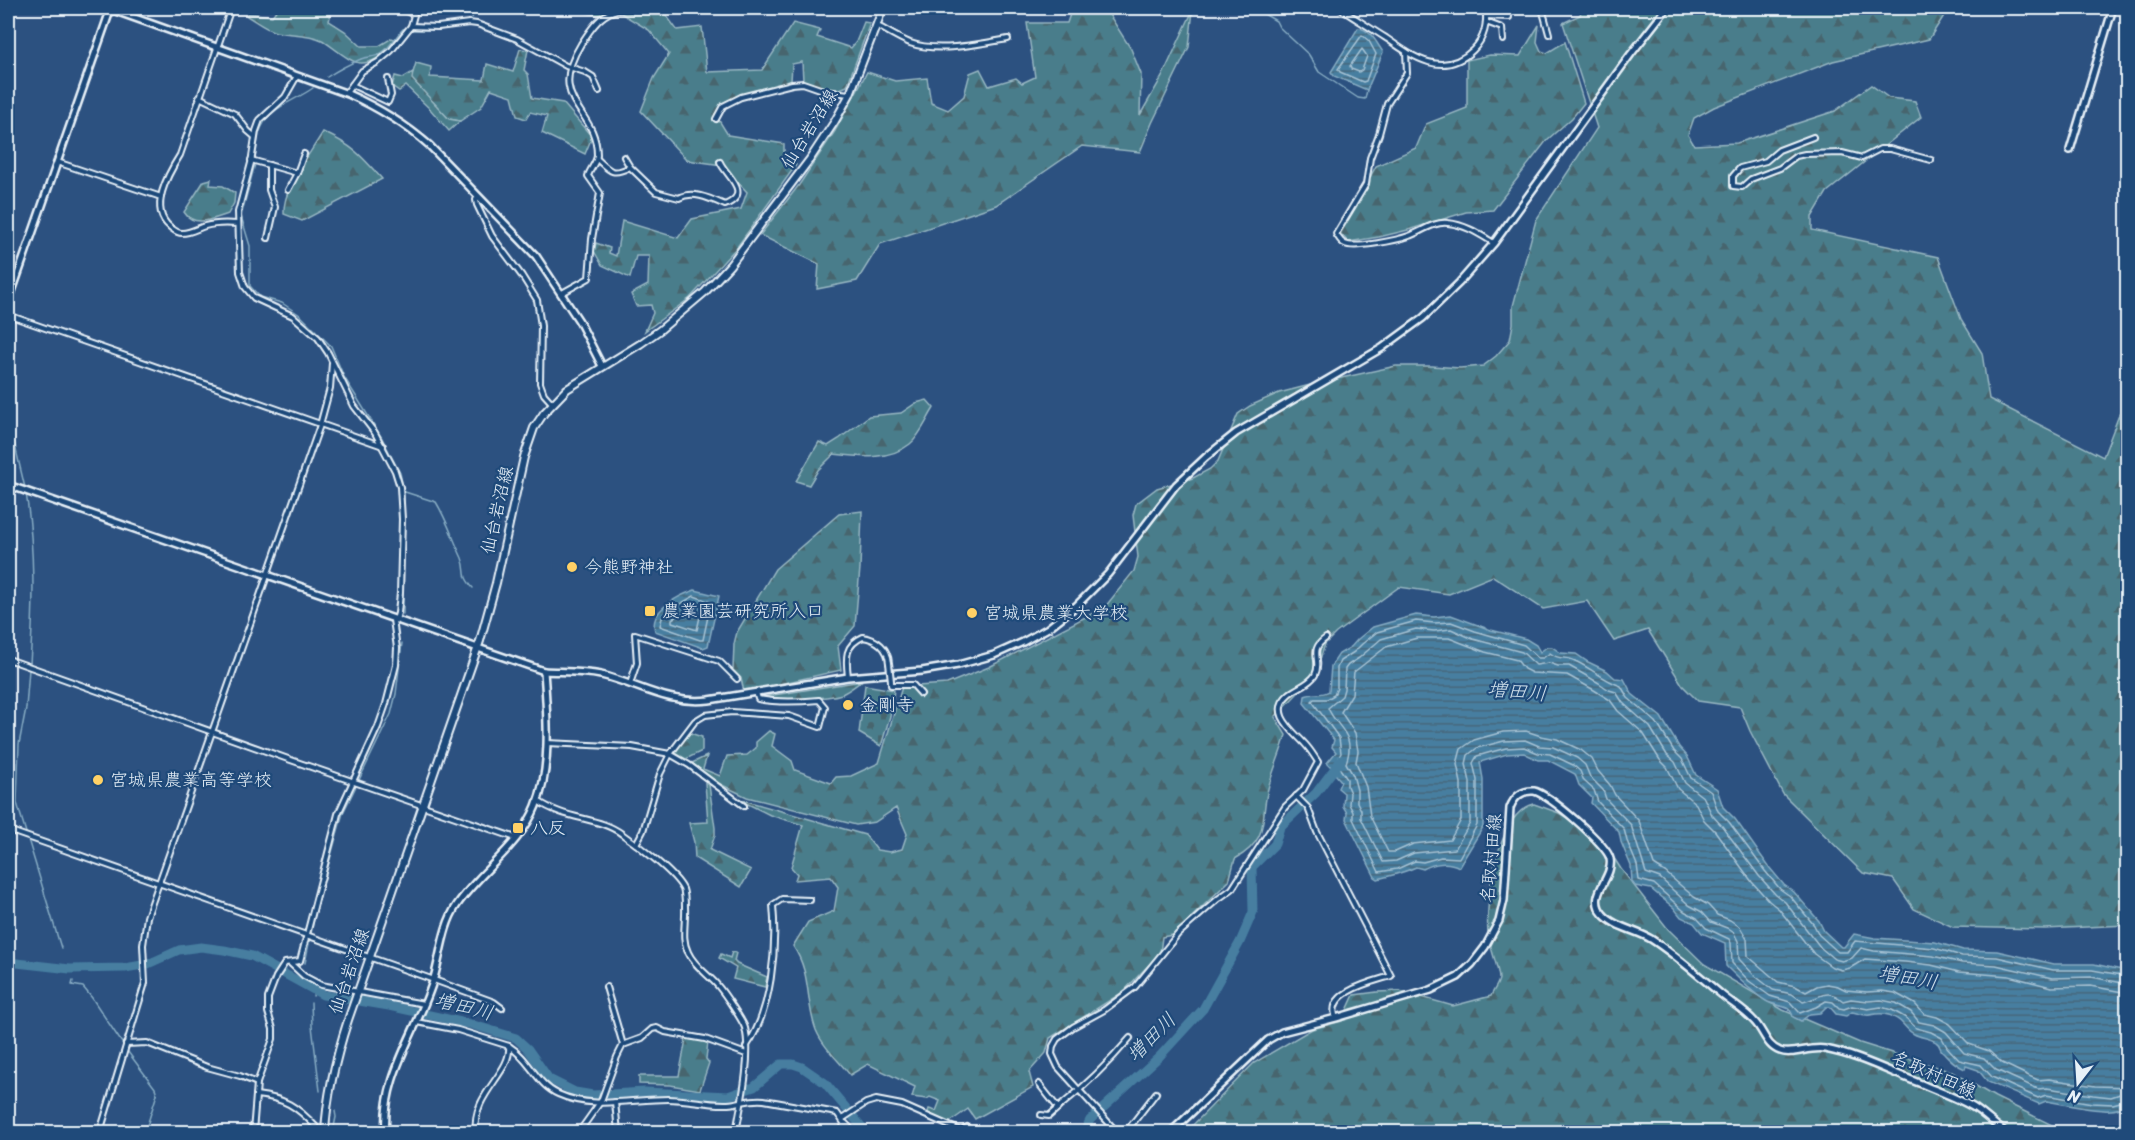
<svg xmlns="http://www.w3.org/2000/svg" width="2135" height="1140" font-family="Sriracha,'Klee One',sans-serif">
	<defs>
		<pattern id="forest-firs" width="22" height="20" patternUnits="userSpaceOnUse" patternTransform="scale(1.5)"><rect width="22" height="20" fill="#487d8b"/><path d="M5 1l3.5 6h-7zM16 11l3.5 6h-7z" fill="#47656e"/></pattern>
		<pattern id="cemetery-stones" width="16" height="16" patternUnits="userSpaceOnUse" patternTransform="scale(1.5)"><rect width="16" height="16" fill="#487d8b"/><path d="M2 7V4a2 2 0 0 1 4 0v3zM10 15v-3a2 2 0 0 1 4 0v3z" fill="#47656e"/></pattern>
		<pattern id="water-rules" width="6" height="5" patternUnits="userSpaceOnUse" patternTransform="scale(1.5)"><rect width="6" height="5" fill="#467ea0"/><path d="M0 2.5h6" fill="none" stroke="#466679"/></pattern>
	</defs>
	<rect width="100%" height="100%" fill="#2c5180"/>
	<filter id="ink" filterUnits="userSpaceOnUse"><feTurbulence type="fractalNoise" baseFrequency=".0167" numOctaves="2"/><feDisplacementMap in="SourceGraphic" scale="12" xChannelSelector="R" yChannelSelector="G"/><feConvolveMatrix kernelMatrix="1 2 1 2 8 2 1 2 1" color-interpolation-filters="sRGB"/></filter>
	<g filter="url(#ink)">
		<g fill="url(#forest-firs)" stroke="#98b7c2" stroke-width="1.5">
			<path d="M278,8H299L331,13L329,21L345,31L361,46H379L392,38L397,40C388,50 376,63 362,63C351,64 332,46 322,40C308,33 291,35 276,32C265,29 257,22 247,16V13L272,16Z"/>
			<path d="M564,8H661L677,30L702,27L707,72L762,70L793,23L820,30L817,37L851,48L856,42L864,22L870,23L847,86C830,95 819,88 803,80L802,62L792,64L791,81L740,96L715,114L728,135L784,144V158L796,165L737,247L690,298L645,331L653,313L651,305L636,306L631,294L648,285L649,256H636L630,278L602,265L594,251L596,243L610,248L609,253L616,256L622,221L678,238L692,219L741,209L747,192L722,165L687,160L641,111L654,78L669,54L649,30L619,12L606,17Z"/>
			<polygon points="1072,8 1105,8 1131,49 1141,74 1140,115 1162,77 1193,10 1189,47 1152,123 1140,152 1082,146 996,205 880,244 857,281 817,289 819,264 760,235 799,185 835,131 867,72 895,81 927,78 931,103 948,110 964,96 970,73 980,69 989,86 1016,78 1022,83 1035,77 1027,23 1067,23"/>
			<path d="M1582,8H1949L1929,39L1833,61L1714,107L1694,118L1688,135L1694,145L1737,143L1835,111L1871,85L1889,98L1915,101L1921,117L1827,192L1812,217V230L1938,257L1961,319L1982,353L1989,399L2103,457L2127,394V925L2045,929L1953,927L1914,909L1893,879L1863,873L1783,794L1750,731L1740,707L1698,701L1683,686L1648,630L1614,641L1587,601L1543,609L1493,576L1449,594L1399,587L1336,633L1325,644L1315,675L1275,717L1286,735C1281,752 1274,768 1269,785C1259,818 1272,838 1235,859L1229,881L1173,935L1162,937L1160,953L1123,992L1050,1038L1046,1053L1029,1072L1033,1087L975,1119L968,1109L947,1124L927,1115L929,1109L936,1111L940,1101L930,1097L927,1099L912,1097L915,1087L868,1064L850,1075C839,1061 823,1047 816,1030C805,1001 812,974 793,946L808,922L834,911L838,887L831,877L795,880L797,874L791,867L803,825L770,815L736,798L865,835L877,850L890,852L902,849L907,834L896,808L875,822L856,825L747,797L716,782L692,763L707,756L703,769L720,776L727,756L747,755L756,748V742L769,731L775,734L772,746L792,761L795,770L831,783L836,777L851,776L879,763L902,687L947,684L989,667L1105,607L1134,571L1138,557L1133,515L1136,504L1157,488L1193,478L1210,469L1218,461L1238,414L1250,406L1279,393L1314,384L1396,366H1432L1460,368L1483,366L1496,356L1510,340L1513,324V306L1536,220L1597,128L1563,23L1580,15Z"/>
			<polygon points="1539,25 1537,42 1541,51 1547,53 1565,42 1584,103 1572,118 1547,140 1493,210 1466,212 1408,230 1379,237 1348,242 1340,233 1376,166 1416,148 1426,124 1467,108 1467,60 1490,55 1520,56"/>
			<polygon points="520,49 528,50 524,70 528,74 532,98 563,103 592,137 585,154 542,133 547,116 530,112 526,119 517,116 512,96 491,89 481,107 460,121 449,119 411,79 416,63 431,67 430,77 484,80 487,64 513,72"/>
			<path d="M323,132C353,146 360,154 382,179L302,221L284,214C282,189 310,154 323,132Z"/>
			<path d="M211,179L210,185L223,186L235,193L234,203L228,214C213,219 194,228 184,212L204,181Z"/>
			<path d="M927,400L934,408C927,419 920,436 910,444C889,461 859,457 834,454L818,470L809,485L796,481L819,442L828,446L839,439L869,416L901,413L916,403Z"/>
			<polygon points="862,511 860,568 855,626 838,646 841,670 744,692 741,678 733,670 734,644 737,632 775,569 839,514"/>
			<path d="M862,681C856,685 849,691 842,694C827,699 777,700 761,697Z"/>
			<polygon points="690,733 702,737 702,751 686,759 677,754 676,749"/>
			<polygon points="705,783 709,785 715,828 715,835 710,850 751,870 741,887 695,858 694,842 689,823 708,822"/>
			<path d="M1534,804L1559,813L1589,831L1605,844L1621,869L1668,929L1704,964L1783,1010L1860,1043L1952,1072L1995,1097L2066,1132H1186L1254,1063L1312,1029L1342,1021L1354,995L1377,992L1400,991L1453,1006L1491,996C1493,991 1498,985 1499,979C1499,968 1489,946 1488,933C1485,901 1497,813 1534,804Z"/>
			<polygon points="732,952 736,953 734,961 737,964 767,977 765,987 733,979 736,968 719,958 721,954 730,958"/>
			<polygon points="686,1039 708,1042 706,1059 709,1063 700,1090 670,1085 639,1084 639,1076 679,1076"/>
		</g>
		<g fill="url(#cemetery-stones)" stroke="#98b7c2" stroke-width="1.5">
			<polygon points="413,72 412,79 449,119 460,121 449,131 430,109 406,86 399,91 392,86 395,76 403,78"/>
			<polygon points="865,685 894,690 890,716 881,746 859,733"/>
		</g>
		<g fill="url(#water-rules)" stroke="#87acc3" stroke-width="1.5">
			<path d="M1358,28C1371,29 1377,44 1383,52L1367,90L1334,76L1331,72Z"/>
			<path d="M695,590L719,596L708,646L703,648L655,631C649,610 678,596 695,590Z"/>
			<path d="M1416,615L1434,617L1451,615L1491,630L1526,639L1536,645L1540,652L1547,647H1552L1561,653L1576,654L1588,662L1607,671L1615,678L1624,679L1632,694L1661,717L1679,747L1687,756L1696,775L1717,789L1723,807L1735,819L1769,867L1784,885L1794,892L1819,921L1824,931L1841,947H1844L1854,934L1875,938L1935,942L1963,950L1997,951L2054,964H2094L2127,971V1111L2119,1108C2107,1115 2061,1103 2046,1101L2039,1104L1988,1082L1978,1070L1966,1066L1965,1069C1955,1065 1950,1059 1943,1052C1939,1049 1941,1045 1936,1042C1929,1037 1921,1038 1914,1034C1906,1030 1904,1023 1897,1019C1888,1013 1880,1013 1870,1015C1865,1016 1858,1013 1852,1012L1846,1016L1836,1014L1830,1007H1826L1820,1013L1810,1014L1801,1021L1793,1017C1790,1003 1777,1008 1766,1001C1751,992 1738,978 1726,966L1725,943L1702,933L1694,923L1681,917L1674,908L1651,889L1635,886L1632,882L1631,866L1621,842L1619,832L1591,803L1592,798L1579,785L1575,774L1548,760H1538L1524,753L1507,754L1480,762L1483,779V827L1459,867C1448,861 1434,863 1423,869L1416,867C1403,873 1392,875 1378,879L1375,877L1346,819L1347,813L1343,806L1344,793L1338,788L1341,781L1335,774L1336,772L1327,763L1336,752L1332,747L1334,740L1304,703L1305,696C1313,692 1322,696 1329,691L1331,666L1339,654L1351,647L1358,639L1373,627Z"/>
		</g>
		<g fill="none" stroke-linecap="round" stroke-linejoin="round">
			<g stroke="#a7c3d5" stroke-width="1.5">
				<polygon points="1362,35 1369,41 1376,54 1366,81 1363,82 1340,72 1338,69"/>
				<polygon points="1362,49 1367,56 1362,70 1359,72 1351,69 1350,66"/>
				<polygon points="694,596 711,602 703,640 700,640 660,626 662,618 673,608"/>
				<polygon points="695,604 702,608 697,630 672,622 672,619"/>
				<path d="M2128,976L2092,970H2053L1997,957L1962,956L1934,948L1855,941L1847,952H1838L1819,935L1814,925L1790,896L1780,889L1765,871L1729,822L1718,811L1711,792L1691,778L1682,759L1674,751L1656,722L1628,698L1621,686C1604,681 1590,667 1573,660C1564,656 1560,661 1550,653L1543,658H1538L1524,645L1475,631L1451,622L1434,623L1416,621L1377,632L1362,644L1354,652L1340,661L1337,668V688L1334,695L1327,699H1314L1312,701L1339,738L1341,753L1336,763L1347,779V786L1350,793L1349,804L1353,812V819L1379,872L1397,869L1415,861L1423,862L1441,857L1459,858L1477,825V780L1473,763L1477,756L1506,748L1524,747L1538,753L1550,754L1573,765L1580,771L1584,781L1594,790L1598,802L1624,829L1627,841L1637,865L1639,880L1654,884L1684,911L1697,918L1706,928L1729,939L1731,943L1732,963L1749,981L1770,996L1790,1002L1800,1013L1816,1007L1826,1001L1833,1002L1839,1008L1844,1009L1852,1006L1868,1009L1881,1007L1892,1010L1906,1018L1916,1028L1931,1032L1942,1038L1947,1047L1959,1060L1981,1065L1992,1077L2038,1098L2046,1095L2092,1103L2113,1104L2120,1102L2128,1105"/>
				<path d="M2128,984L2091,977L2052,978L1996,965L1962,963L1933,956L1874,951L1861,948L1852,958L1842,961L1834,959L1821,948L1785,902L1775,894L1759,876L1722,826L1712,815L1704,798L1685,783L1675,762L1667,755L1650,727L1623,703L1616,692L1609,690L1599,683L1569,666H1558L1549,663L1536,665L1522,652L1473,639L1451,629L1434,631L1416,629L1381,639L1359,658L1348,665L1345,669L1344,689L1342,696L1328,708C1336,728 1357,733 1346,763L1353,775L1357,790V802L1361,810V818L1383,862L1396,861L1414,853L1455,849L1470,823V782L1466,764L1468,755L1477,748L1504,741L1525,740L1539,746L1553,747L1577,758L1585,765L1590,777L1603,790L1606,799L1631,825L1646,873L1660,878L1689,905L1702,912L1711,922L1727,928L1734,933L1738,941L1739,959L1754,975L1773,990L1792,994L1803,1002C1821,998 1826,987 1843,1001L1851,999L1868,1001L1881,1000L1896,1003L1911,1012L1919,1022L1934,1025L1946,1032L1964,1053L1984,1058L1996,1070L2038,1089L2047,1088L2093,1095L2111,1097L2120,1094L2128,1097"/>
				<polyline points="2128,993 2090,986 2051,987 2009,976 1959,972 1931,965 1905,962 1865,959 1850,968 1842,970 1832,967 1814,954 1779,909 1769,901 1752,882 1715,831 1704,820 1696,804 1678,789 1667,767 1660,760 1643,733 1618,711 1610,700 1594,690 1567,675 1532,673 1524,669 1517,660 1485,652 1449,638 1417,638 1386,647 1354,672 1352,694 1341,712 1355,733 1358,751 1356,762 1366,787 1370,816 1388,852 1395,852 1413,844 1450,840 1461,820 1461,783 1457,764 1461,749 1474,740 1503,732 1526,731 1541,736 1557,739 1581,750 1592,759 1598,771 1610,785 1615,795 1639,821 1654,865 1665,872 1694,897 1708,905 1717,915 1730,920 1740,927 1747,939 1748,956 1778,982 1795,986 1806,992 1817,986 1827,984 1838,986 1846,990 1867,992 1882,991 1895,993 1915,1004 1924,1014 1937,1017 1950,1024 1969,1044 1989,1051 2002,1063 2029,1076 2038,1080 2049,1079 2095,1086 2128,1087"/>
			</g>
			<g stroke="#87acc3" stroke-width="1.5">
				<polyline points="1254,8 1276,21 1279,27 1309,55 1319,72 1358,98 1365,99 1367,90"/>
				<polyline points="472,18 476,8"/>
				<polyline points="412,30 438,30 462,26"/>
				<path d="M327,77C339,69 349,64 361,59C368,56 374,58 380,54C390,48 395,37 403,29L407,28"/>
				<path d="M255,158C257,150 257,142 259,134C267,107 292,103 313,88"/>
				<polyline points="255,164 241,216 250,246 250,286 260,297 282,303 300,315 331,346 344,377 382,438 400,473 404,492 404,517"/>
				<polyline points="8,416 25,488"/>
				<path d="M405,492L436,502C447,520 453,539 462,558C468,573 460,573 473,588"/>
				<path d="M26,493C35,550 34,606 30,664"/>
				<polyline points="403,614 404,522"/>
				<polyline points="29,669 26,708 19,744 17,803 61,948"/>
				<polyline points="305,963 316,909 343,813 391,714 396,694 402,643"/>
				<polyline points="73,981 72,985 83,987 92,998 128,1052 155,1088 157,1094 145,1132"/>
				<polyline points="313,996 314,991"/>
				<polyline points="311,1003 312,1026 320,1091"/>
				<polyline points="333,1132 336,1117 335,1111"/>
			</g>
			<g stroke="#467ea0" stroke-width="9">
				<polyline points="8,962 70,969 125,968 148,964 179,950 201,947 224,950 252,956 323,995 389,1006 470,1024 516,1038 528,1049 549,1079 575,1092 593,1095 645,1092 728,1096 754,1087 781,1064 793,1064 802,1067 825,1083 866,1132"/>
				<polyline points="1084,1132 1090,1120 1159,1057 1203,1009 1240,942 1253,912 1252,867 1275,844 1280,827 1316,793 1341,760"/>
			</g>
			<defs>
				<g id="minor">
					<path d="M231,8L180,155C168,174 148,209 170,227C174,230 177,233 182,233C190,233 198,228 205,226C215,223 227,223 238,224"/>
					<path d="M1339,8C1355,18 1370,28 1386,38C1413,57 1443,79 1473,50C1485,38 1487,24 1486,8"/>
					<polyline points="1542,8 1549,34"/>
					<polyline points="1486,16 1509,17"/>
					<polyline points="1486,22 1502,28 1503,40"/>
					<path d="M876,25C887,31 898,38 910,43C937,53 980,44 1008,39"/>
					<polyline points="411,26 438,27 469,23 477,24 517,39 566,66 585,72 593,77 599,91"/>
					<path d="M1406,52L1407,73L1387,104L1379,134L1370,158L1366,184L1336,234C1339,238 1340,242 1345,244C1354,249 1398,240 1409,236C1421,232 1434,221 1448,223C1466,225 1479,234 1494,243"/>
					<polyline points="297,76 285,97 260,120 256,131 251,163 238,212 240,272 245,287 254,298 293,316 318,338 328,353 354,406 375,433 395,471 400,487 402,519 400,593 398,613 396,620"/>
					<polyline points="352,85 388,102 391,95 388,79"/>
					<polyline points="346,93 362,71 378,62 391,51 411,26 414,15 400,8"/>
					<polyline points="199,97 235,114 248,131 255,137"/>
					<polyline points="716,119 723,106 741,97 792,84 803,83 826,91 849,94"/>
					<polyline points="1813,137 1779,150 1766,161 1740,168 1733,176 1733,186 1742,187 1751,179 1780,168 1796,156 1805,154 1842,153 1862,158 1880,149 1890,149 1931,160"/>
					<polyline points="624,157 630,167"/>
					<path d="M597,159C610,171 612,176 630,167L656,192L679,198C693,190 711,199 725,205C753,193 726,176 720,162"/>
					<polyline points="251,160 297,173 304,154"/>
					<polyline points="57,162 161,197"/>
					<polyline points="288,190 297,173"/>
					<polyline points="478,196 476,200 477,205 492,236 522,276 537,300 541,326 540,383 544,394 552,403"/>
					<polyline points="268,238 275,207 269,190 269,165"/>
					<path d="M562,293L589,278L592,239L600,193L588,176C590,169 597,162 597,155C597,107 545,103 581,44C589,32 596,20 609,13C629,3 652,17 672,8"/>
					<polyline points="8,315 383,446"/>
					<polyline points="8,659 288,759 516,838"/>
					<path d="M848,677C846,659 844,645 863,637C877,639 888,648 889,663"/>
					<polyline points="891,681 891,685 913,685 921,694"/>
					<polyline points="630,684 637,663 635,634 719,661 737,679"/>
					<polyline points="547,743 632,747 670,754 689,765 744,806"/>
					<path d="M1296,796L1308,808L1317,832L1391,976C1372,982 1325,992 1336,1018"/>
					<path d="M538,801C565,820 600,817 622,834C638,845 675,873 683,889C685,895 685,901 685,907C686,922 681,939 688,952C694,966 709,975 718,986C724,993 743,1021 745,1028C752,1055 741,1105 736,1132"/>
					<polyline points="8,830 434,980 494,1002 502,1008"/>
					<path d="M636,844L643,831L660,774L670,754L695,721L705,715L732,712L789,716L820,727L825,707L819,700C798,702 779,703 758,699L756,692"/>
					<polyline points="290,963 304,976 321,985 424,1004"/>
					<polyline points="606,987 623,1045"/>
					<path d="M417,1022L458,1030L509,1046C512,1073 471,1094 476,1132"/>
					<polyline points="126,1044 147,1043 207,1067 240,1076 257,1083"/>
					<path d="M509,1046C530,1059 536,1084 558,1094C593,1110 631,1099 668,1099C688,1099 708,1105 728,1104C741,1103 752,1098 764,1100L837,1113L844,1123L842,1132"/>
					<path d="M746,1047C772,1011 777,948 773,905L782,899L810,900"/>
					<path d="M1039,1084L1058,1108C1084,1087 1108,1064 1130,1038"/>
					<path d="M256,1095C284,1098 297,1106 316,1127V1132"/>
					<polyline points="615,1102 618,1132"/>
					<polyline points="1041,1115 1049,1116 1058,1108"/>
					<polyline points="842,1119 866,1103 876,1100 902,1105 961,1131 967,1127"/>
					<polyline points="845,1123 854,1132"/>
					<polyline points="100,1132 145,983 143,945 147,917 320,425 330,388 332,363"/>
					<polyline points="253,1132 257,1083 273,1039 273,1029 268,1012 268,998 276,977 285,963 300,961 338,814 378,727 386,704 396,665 397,648 393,620"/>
					<polyline points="579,1132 601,1101 617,1057 623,1045 642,1038 652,1029 657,1028 665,1032 705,1039 746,1054"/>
					<path d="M1117,1132L1058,1067L1052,1054L1053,1046L1057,1039L1073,1027L1104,1010L1135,987L1178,934L1218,899L1232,889L1285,807L1303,790L1318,762C1314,756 1310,749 1304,743C1292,730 1268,712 1289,694C1296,688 1310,684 1315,675C1323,660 1307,651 1326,638"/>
					<polyline points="1126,1132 1156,1093"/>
				</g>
				<g id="tertiary">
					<path d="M107,8L348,94C379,108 404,123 429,145L536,256L579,321L602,366"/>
					<polyline points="2070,150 2113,8"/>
					<polyline points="8,303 111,8"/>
					<path d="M8,485L544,671C563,672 582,671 601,675C638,684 669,705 709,700L848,677L922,671L958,665L994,655L1023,642L1048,628L1076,606L1108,574L1176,485L1206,457L1236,433L1382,348L1423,318L1459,283L1494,243L1631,54L1667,8"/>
					<path d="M386,1132C381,1077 419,1029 434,978C441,954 443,925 457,905C481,870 520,846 536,806C552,766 547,713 544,671"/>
				</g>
				<path id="secondary" d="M1171,1132L1268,1040L1282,1032L1336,1018L1431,990L1458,977L1472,964L1485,947L1499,921L1504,900L1510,808C1514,797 1522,790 1534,791C1547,793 1608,845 1610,859C1614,878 1586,895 1603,914C1614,927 1636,930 1651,939C1676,955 1699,976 1722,995C1733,1004 1745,1011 1754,1021C1764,1031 1766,1046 1780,1051C1792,1056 1810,1046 1825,1049C1857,1055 1888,1071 1919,1083C1937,1091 1959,1098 1976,1109C1986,1116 1995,1125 2005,1132"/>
				<path id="primary" d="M325,1132C327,1093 336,1057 348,1020L480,641L496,583L524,457L534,428L544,413L567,389L640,344L660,330L705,292L730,265L810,159L835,121L850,94L883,8"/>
			</defs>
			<use href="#minor" stroke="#e8f1f8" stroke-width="8"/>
			<use href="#tertiary" stroke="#e8f1f8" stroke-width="10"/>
			<use href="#secondary" stroke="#e8f1f8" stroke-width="10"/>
			<use href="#primary" stroke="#e8f1f8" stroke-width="10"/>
			<use href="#minor" stroke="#1f4a7a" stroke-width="4"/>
			<use href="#tertiary" stroke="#1f4a7a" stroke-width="5"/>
			<use href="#secondary" stroke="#1f4a7a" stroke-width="5"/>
			<use href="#primary" stroke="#1f4a7a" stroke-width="6"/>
			<defs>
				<polyline id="minor-bridge" points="889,663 891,681"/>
			</defs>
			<use href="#minor-bridge" stroke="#e8f1f8" stroke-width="8" stroke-linecap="butt"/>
			<use href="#minor-bridge" stroke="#1f4a7a" stroke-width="4"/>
		</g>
	</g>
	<g fill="#ffd166" stroke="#1f4a7a" stroke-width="2">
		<circle cx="572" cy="567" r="6"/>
		<rect x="644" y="605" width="12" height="12" rx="3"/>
		<circle cx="972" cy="613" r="6"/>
		<circle cx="848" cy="705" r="6"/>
		<circle cx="98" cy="780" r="6"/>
		<rect x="512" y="822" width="12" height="12" rx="3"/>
	</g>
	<g text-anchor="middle" stroke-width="4.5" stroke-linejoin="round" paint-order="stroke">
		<g font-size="18" fill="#e8f1f8" stroke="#1f4a7a">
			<text transform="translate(809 129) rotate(-58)" y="6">仙台岩沼線</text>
			<text transform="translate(497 510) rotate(-77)" y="6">仙台岩沼線</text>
			<text transform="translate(1491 858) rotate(-85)" y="6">名取村田線</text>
			<text transform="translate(349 971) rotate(-71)" y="6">仙台岩沼線</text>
			<text transform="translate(1934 1074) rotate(24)" y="6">名取村田線</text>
		</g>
		<g font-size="18" fill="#e8f1f8" stroke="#1f4a7a" text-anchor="start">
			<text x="584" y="573">今熊野神社</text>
			<text x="662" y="617">農業園芸研究所入口</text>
			<text x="984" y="619">宮城県農業大学校</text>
			<text x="860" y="711">金剛寺</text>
			<text x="110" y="786">宮城県農業高等学校</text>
			<text x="530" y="834">八反</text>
		</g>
		<g font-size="20" font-style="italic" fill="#d0e0eb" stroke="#1f4a7a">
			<text transform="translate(1517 691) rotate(5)" y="7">増田川</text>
			<text transform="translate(1908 977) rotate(10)" y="7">増田川</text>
			<text transform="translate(464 1006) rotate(14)" y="7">増田川</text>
			<text transform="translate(1151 1037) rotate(-45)" y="7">増田川</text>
		</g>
	</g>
	<rect width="2135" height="1140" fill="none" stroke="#1f4a7a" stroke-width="30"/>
	<rect x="15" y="15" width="2105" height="1110" fill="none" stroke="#e8f1f8" stroke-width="2" filter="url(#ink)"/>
	<g transform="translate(2078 1083) rotate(197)" stroke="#1f4a7a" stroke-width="4.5" paint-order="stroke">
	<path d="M0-4.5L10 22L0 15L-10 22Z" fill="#e8f1f8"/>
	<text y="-9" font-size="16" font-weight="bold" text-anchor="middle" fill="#e8f1f8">N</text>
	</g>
</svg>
